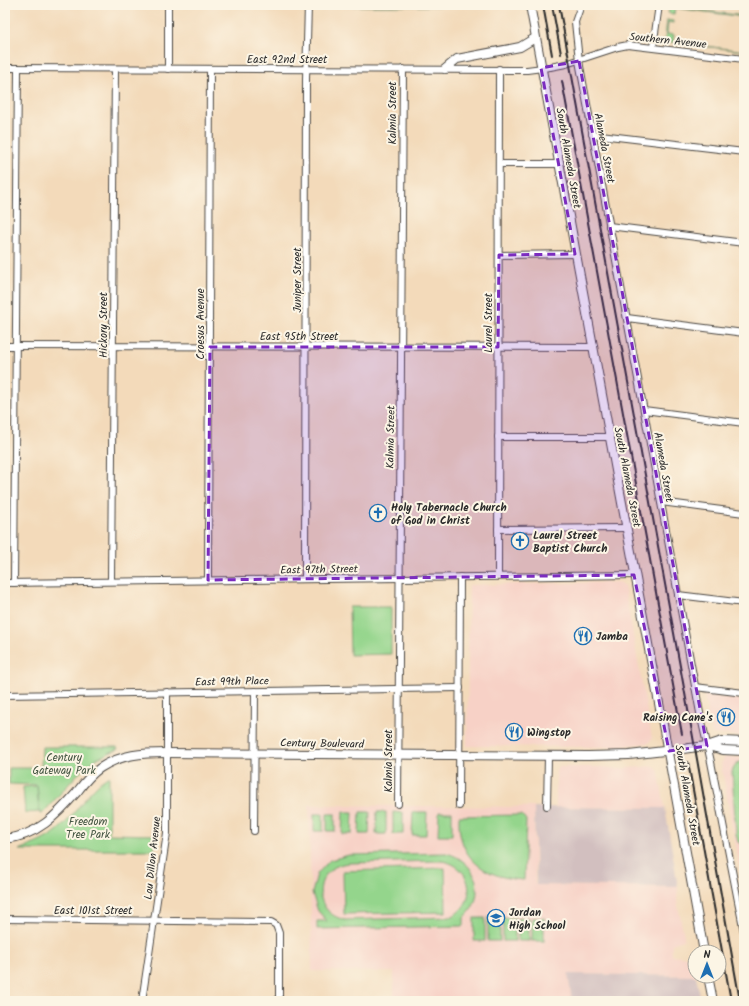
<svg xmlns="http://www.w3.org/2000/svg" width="749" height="1006" font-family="Kalam,sans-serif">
	<rect width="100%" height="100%" fill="#fcf5e5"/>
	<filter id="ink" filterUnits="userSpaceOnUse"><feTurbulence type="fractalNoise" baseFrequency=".025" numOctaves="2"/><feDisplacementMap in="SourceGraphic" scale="8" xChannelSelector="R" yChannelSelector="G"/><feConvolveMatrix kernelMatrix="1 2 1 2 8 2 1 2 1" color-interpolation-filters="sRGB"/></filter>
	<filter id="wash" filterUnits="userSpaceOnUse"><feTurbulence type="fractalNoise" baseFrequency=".012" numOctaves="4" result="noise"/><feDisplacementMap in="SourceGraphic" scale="16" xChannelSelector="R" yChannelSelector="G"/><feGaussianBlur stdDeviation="0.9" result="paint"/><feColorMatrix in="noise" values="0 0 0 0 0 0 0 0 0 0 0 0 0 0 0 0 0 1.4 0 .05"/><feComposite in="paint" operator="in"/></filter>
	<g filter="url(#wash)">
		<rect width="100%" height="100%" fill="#f3daba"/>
		<g fill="#f7d1c6">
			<polygon points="5,79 9,79 8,341 5,341"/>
			<polygon points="620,582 624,586 652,738 649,743 613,747 467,746 469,585"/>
			<polygon points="704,695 744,700 744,736 712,734"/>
			<polygon points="725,757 744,758 744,891 721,764"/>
			<polygon points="654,766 658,769 665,808 556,807 556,771 559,767 604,767 617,769"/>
			<polygon points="309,805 534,807 535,883 538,885 678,887 677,901 684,936 683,940 672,944 672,955 690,957 696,976 568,974 572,1001 394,1001 394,972 312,971"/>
		</g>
		<g fill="#d2bfbf">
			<polygon points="534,807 665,808 678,887 536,885"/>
			<polygon points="568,974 696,976 701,1001 572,1001"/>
		</g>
		<g fill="#94d58c" stroke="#60805c" fill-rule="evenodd">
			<rect x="317" y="5" width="198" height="1"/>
			<polygon points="670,6 744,16 744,17 675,8 674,14 668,13"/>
			<polygon points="667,20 673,21 673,23 668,22 667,34 674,35 673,42 744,51 668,42 665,38"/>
			<polygon points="349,607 391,607 391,654 350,655"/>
			<polygon points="42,747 117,747 118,749 96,759 77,775 42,814 40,814 37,785 9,784 9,768 41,768"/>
			<polygon points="744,761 744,845 738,842 736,834 732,771 737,763"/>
			<path d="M109,776V834L156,835L154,850H19C32,845 46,840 58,830C77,814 87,789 109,776Z"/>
			<polygon points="37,786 39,812 25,813 23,787"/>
			<polygon points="343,812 353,812 352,834 342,834"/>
			<polygon points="360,812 370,812 369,834 359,834"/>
			<polygon points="377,812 386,812 386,834 376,834"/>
			<polygon points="393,812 403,813 403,834 393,834"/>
			<polygon points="413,812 427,812 426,835 412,835"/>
			<polygon points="439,812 452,812 452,835 438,835"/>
			<rect x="314" y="814" width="9" height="17"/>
			<rect x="327" y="814" width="8" height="17"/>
			<path d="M522,815L526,820L524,880C485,878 457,859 459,816Z"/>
			<path d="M446,853C477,860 488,896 464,918V926L317,929V921H327L318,911L312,893L317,874L330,860L349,855ZM440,861C472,863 480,904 450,917L345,920C310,912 313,866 349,863Z"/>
			<polygon points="445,868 446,912 344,914 343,871"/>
			<rect x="488" y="917" width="12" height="24"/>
			<rect x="474" y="918" width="11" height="23"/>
			<rect x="503" y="918" width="12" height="23"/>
			<rect x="518" y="918" width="11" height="23"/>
			<rect x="532" y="918" width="12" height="23"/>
		</g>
	</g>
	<g filter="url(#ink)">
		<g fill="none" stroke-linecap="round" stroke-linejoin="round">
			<defs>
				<g id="minor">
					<polyline points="581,5 575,22 579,61 700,713 711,762 744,932"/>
					<polyline points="653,47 659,5"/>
					<polyline points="566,64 618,47 628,45 744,59"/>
					<polyline points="5,68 527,70 550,67"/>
					<polyline points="168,69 168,5"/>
					<polyline points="592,134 744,152"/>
					<polyline points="499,164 558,164"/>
					<polyline points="609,226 744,243"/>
					<polyline points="499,255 575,254"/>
					<polyline points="627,318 744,333"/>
					<polyline points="5,346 593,347"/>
					<polyline points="644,410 744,423"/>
					<polyline points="498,437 609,437"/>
					<polyline points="661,502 744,513"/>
					<polyline points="498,529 626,528"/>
					<polyline points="498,576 499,69"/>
					<polyline points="305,579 306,79 308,5"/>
					<polyline points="208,580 210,69"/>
					<polyline points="111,581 115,69"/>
					<polyline points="5,583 634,575"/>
					<polyline points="14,583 18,68"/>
					<polyline points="678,595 744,603"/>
					<polyline points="695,687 744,693"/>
					<polyline points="5,695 460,688"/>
					<polyline points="398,804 403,69"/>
					<polyline points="459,806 460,577"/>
					<polyline points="547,806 548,756"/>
					<polyline points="254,831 255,691"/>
					<polyline points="5,919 271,922 276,925 279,933 279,1001"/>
					<polyline points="142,1001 167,833 167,692"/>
				</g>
				<g id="major">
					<path d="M530,5C587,321 648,636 704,952"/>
					<polyline points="445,69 457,59 520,47 535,38"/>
					<polyline points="708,746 723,750 744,751"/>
					<polyline points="690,748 707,746 722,741 744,742"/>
					<path d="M5,839C37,836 57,815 77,792C83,784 91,774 100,768C121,754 143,753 167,753L588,756L629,755L673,750"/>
					<polyline points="708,976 713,1001"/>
				</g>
			</defs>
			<use href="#minor" stroke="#494540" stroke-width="8"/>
			<use href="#major" stroke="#494540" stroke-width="10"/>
			<use href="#minor" stroke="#fff" stroke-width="6"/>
			<use href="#major" stroke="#fff" stroke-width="8"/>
			<g stroke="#2b2b2b" stroke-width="2">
				<polyline points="543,5 552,55"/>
				<polyline points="552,5 561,54"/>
				<polyline points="559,5 695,748 740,1001"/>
				<polyline points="562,81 682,734"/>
				<polyline points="688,762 731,1001"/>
			</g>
			<defs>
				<polyline id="minor-bridge" points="550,67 566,64"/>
				<polyline id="major-bridge" points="676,750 690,748"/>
			</defs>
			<use href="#minor-bridge" stroke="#494540" stroke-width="8" stroke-linecap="butt"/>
			<use href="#major-bridge" stroke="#494540" stroke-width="10" stroke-linecap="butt"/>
			<use href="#minor-bridge" stroke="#fff" stroke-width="6"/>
			<use href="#major-bridge" stroke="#fff" stroke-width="8"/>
		</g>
	</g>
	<path fill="#7b2cbf" fill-opacity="0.2" stroke="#7b2cbf" stroke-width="3" stroke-dasharray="8 5" stroke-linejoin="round" d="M579,61L707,746L669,751L634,575L208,580L210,347H498L499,255L575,254L541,68Z"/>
	<defs>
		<symbol id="church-ring" viewBox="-11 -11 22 22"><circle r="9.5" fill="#fcf5e5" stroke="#1f6fb2" stroke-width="1.5"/><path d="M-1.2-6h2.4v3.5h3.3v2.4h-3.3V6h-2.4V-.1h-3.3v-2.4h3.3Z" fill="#1f6fb2"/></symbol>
		<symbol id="restaurant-ring" viewBox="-11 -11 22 22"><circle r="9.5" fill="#fcf5e5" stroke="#1f6fb2" stroke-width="1.5"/><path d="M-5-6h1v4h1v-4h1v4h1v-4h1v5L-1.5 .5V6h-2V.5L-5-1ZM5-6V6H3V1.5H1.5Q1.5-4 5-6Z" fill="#1f6fb2"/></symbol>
		<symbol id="school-ring" viewBox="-11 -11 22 22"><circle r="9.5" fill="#fcf5e5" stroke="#1f6fb2" stroke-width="1.5"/><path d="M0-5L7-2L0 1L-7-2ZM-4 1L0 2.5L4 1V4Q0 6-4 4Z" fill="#1f6fb2"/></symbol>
	</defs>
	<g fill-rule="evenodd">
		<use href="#church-ring" x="368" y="503" width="20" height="20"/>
		<use href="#church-ring" x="510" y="531" width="20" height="20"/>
		<use href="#restaurant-ring" x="573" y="626" width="20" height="20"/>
		<use href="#restaurant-ring" x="716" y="707" width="20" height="20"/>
		<use href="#restaurant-ring" x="504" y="722" width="20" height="20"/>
		<use href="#school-ring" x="486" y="908" width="20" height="20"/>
	</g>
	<g text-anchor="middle" stroke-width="4" stroke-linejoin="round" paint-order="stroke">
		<g font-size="11" fill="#2b2b2b" stroke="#fcf5e5">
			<text transform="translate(668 40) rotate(6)" y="4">Southern Avenue</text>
			<text x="287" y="63">East 92nd Street</text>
			<text transform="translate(392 113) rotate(-90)" y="4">Kalmia Street</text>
			<text transform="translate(605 148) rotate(79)" y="4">Alameda Street</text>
			<text transform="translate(569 158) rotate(80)" y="4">South Alameda Street</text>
			<text transform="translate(297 280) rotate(-90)" y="4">Juniper Street</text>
			<text transform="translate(488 323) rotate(-90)" y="4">Laurel Street</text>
			<text transform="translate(200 324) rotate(-90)" y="4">Croesus Avenue</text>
			<text transform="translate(103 325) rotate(-90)" y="4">Hickory Street</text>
			<text x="299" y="340">East 95th Street</text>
			<text transform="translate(390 437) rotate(-89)" y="4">Kalmia Street</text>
			<text transform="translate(664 467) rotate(80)" y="4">Alameda Street</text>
			<text transform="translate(628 477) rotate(79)" y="4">South Alameda Street</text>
			<text transform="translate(319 569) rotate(-1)" y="4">East 97th Street</text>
			<text transform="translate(232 681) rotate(-1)" y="4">East 99th Place</text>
			<text transform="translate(322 743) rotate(1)" y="4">Century Boulevard</text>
			<text transform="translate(388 761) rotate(-90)" y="4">Kalmia Street</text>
			<text transform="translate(688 795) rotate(80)" y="4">South Alameda Street</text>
			<text transform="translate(152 858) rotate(-84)" y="4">Lou Dillon Avenue</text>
			<text x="93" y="914">East 101st Street</text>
		</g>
		<g font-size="11" font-weight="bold" fill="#2b2b2b" stroke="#fcf5e5" text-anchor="start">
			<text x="391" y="511">Holy Tabernacle Church<tspan x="391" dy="13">of God in Christ</tspan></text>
			<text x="533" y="539">Laurel Street<tspan x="533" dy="13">Baptist Church</tspan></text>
			<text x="596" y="640">Jamba</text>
			<text x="713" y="721" text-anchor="end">Raising Cane's</text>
			<text x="527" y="736">Wingstop</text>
			<text x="509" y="916">Jordan<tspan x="509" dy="13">High School</tspan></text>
		</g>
		<g font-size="11" fill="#455643" stroke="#fcf5e5">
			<text x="64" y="761">Century<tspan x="64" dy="13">Gateway Park</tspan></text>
			<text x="88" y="825">Freedom<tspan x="88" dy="13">Tree Park</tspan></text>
		</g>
	</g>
	<rect width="749" height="1006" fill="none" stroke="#fcf5e5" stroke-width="20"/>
	<g transform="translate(707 964)"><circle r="19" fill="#fcf5e5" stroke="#a8a49b"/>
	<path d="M0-3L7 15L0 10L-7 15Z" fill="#1f6fb2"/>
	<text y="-6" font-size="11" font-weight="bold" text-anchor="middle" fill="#2b2b2b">N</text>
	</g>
</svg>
